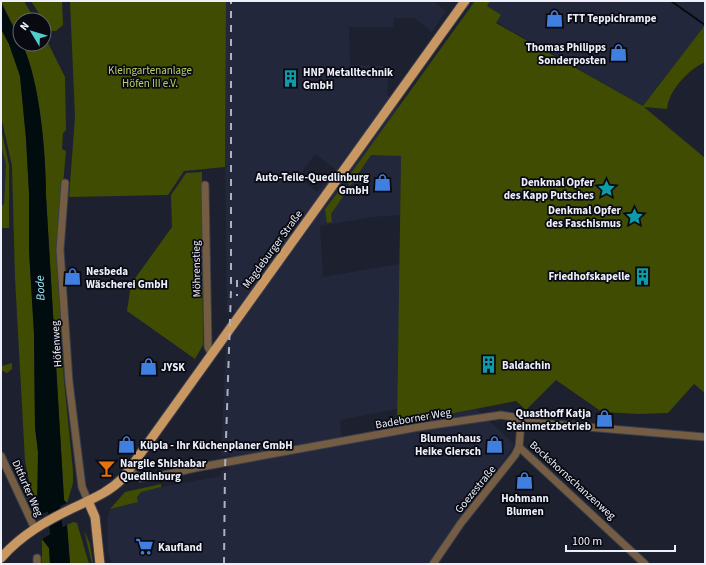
<svg xmlns="http://www.w3.org/2000/svg" width="706" height="565" font-family="'Source Sans 3',sans-serif">
	<rect width="100%" height="100%" fill="#1d202f"/>
	<g fill="#23273c" fill-rule="evenodd">
		<path d="M226,1H433L446,11L432,32L415,18H394L393,27H349L350,65L389,66L387,95L402,110L400,215L373,217L320,226L323,277L400,264L397,409L340,420L342,439L396,429L397,424L476,409L514,444L512,449L428,564H112L108,551L107,520L110,509L138,502L137,497L141,491L221,476V471L229,469L230,455L221,456L226,344L233,333L234,306L227,314L225,167ZM315,154L335,169L317,192L298,177Z"/>
		<polygon points="474,1 705,1 705,25 643,106 474,9 470,7"/>
		<polygon points="1,145 6,165 4,205 1,206"/>
	</g>
	<g fill="#3f4c02">
		<polygon points="1,1 24,1 35,20 20,20 20,40"/>
		<polygon points="31,1 62,1 63,25 56,31 50,31"/>
		<polygon points="70,1 226,1 225,167 184,171 168,195 69,197 75,117"/>
		<path d="M475,1H490L487,6L501,15L496,23L643,106L705,25V62C688,70 669,90 667,109L644,107L705,158V393L694,384L668,413L639,414L602,412L556,380L526,410L516,401L397,424L401,156L371,155L350,186L346,180Z"/>
		<polygon points="1,29 9,44 20,76 26,138 29,193 29,250 34,333 35,427 38,452 38,512 35,510 25,461 15,278 12,166 1,116"/>
		<path d="M44,35L65,77L66,130L63,133L62,149L66,151L57,251L64,381L73,471V483L67,503L64,500L46,196C46,155 40,80 22,44H44Z"/>
		<polygon points="1,128 9,165 9,228 1,228 1,206 4,204 6,165 1,145"/>
		<polygon points="202,172 203,345 195,359 127,311 131,284 172,227 171,195 186,173"/>
		<polygon points="338,192 346,192 331,214 332,222 327,223 325,209"/>
		<polygon points="1,360 2,366 12,363 12,369 7,373 1,370"/>
		<polygon points="161,484 161,487 141,492 137,497 138,502 110,509 125,492"/>
		<polygon points="73,522 77,523 89,564 70,564 67,525"/>
		<polygon points="84,530 90,544 93,564 92,564"/>
		<polygon points="42,539 49,548 50,564 42,564"/>
	</g>
	<g fill="#010c0e">
		<path d="M1,3L20,40V44H22C40,80 46,155 46,196L64,500L67,503L43,515H40L37,504L38,452L35,427L34,333L29,250V193L26,138L20,76L9,44L1,29Z"/>
		<polygon points="67,525 70,564 50,564 49,548 42,539"/>
	</g>
	<polygon fill="#1d202f" points="67,503 67,505 40,517 40,515"/>
	<g fill="none" stroke-linecap="round" stroke-linejoin="round">
		<polyline stroke="#010c0e" stroke-width="2" points="671,1 705,25"/>
		<polyline stroke="#010c0e" stroke-width="13" points="52,492 60,564"/>
		<defs>
			<g id="minor">
				<polyline points="65,183 60,250 69,382 82,487 88,501"/>
				<polyline points="205,185 208,347 211,353"/>
				<polyline points="519,447 645,564"/>
				<polyline points="1,456 35,529"/>
				<polyline points="128,470 140,478 155,477 195,468 419,427 501,415 513,417 521,423 528,422 705,437"/>
				<polyline points="37,558 37,564"/>
				<polyline points="433,564 461,523 515,455 519,447 521,423"/>
			</g>
			<g id="major">
				<polyline points="88,501 95,517 100,564"/>
				<path d="M1,558C21,535 46,521 73,508C92,499 108,493 123,478L465,1"/>
			</g>
		</defs>
		<use href="#minor" stroke="#3a3d4c" stroke-width="9"/>
		<use href="#major" stroke="#3a3d4c" stroke-width="11"/>
		<use href="#minor" stroke="#745d43" stroke-width="7"/>
		<use href="#major" stroke="#c99862" stroke-width="9"/>
		<g stroke="#aeb1bd" stroke-width="2" stroke-dasharray="7 7" stroke-linecap="butt">
			<polyline points="237,280 237,296"/>
			<polyline points="224,564 225,469 231,290 231,1"/>
		</g>
	</g>
	<defs>
		<symbol id="shop-bare" viewBox="-9 -9 18 18"><path d="M-5-2.5h2.3a2.7 3.5 0 0 1 5.4 0H5L5.5 6h-11ZM-1.5-2.5h3a1.5 2.3 0 0 0-3 0Z" fill="#3f7fe0" stroke="#090a11" stroke-width="2.5" paint-order="stroke"/></symbol>
		<symbol id="building-bare" viewBox="-9 -9 18 18"><path d="M-4-6H4V6H1V3H-1V6H-4ZM-2.5-4.3h1.7v1.8h-1.7ZM.8-4.3h1.7v1.8H.8ZM-2.5-1h1.7V.8h-1.7ZM.8-1h1.7V.8H.8Z" fill="#0f9aa8" stroke="#090a11" stroke-width="2.5" paint-order="stroke"/></symbol>
		<symbol id="sight-bare" viewBox="-9 -9 18 18"><path d="M0-6L1.8-2.2L6-1.7L2.9 1.2L3.7 5.4L0 3.3L-3.7 5.4L-2.9 1.2L-6-1.7L-1.8-2.2Z" fill="#0f9aa8" stroke="#090a11" stroke-width="2.5" paint-order="stroke"/></symbol>
		<symbol id="bar-bare" viewBox="-9 -9 18 18"><path d="M-6-5H6L.8 .8V4.5H3.5V6h-7V4.5H-.8V.8Z" fill="#e8710a" stroke="#090a11" stroke-width="2.5" paint-order="stroke"/></symbol>
		<symbol id="supermarket-bare" viewBox="-9 -9 18 18"><path d="M-6-5.5h2.5l.6 2H6L4.5 2H-2.5L-4.4-4H-6ZM-1.5 3.2a1.3 1.3 0 1 0 .1 0ZM3 3.2a1.3 1.3 0 1 0 .1 0Z" fill="#3f7fe0" stroke="#090a11" stroke-width="2.5" paint-order="stroke"/></symbol>
	</defs>
	<g fill-rule="evenodd">
		<use href="#shop-bare" x="542" y="6" width="25" height="25"/>
		<use href="#shop-bare" x="606" y="40" width="25" height="25"/>
		<use href="#building-bare" x="278" y="66" width="25" height="25"/>
		<use href="#shop-bare" x="370" y="170" width="25" height="25"/>
		<use href="#sight-bare" x="594" y="176" width="25" height="25"/>
		<use href="#sight-bare" x="622" y="204" width="25" height="25"/>
		<use href="#building-bare" x="630" y="264" width="25" height="25"/>
		<use href="#shop-bare" x="60" y="264" width="25" height="25"/>
		<use href="#building-bare" x="476" y="352" width="25" height="25"/>
		<use href="#shop-bare" x="136" y="354" width="25" height="25"/>
		<use href="#shop-bare" x="592" y="406" width="25" height="25"/>
		<use href="#shop-bare" x="482" y="432" width="25" height="25"/>
		<use href="#shop-bare" x="114" y="432" width="25" height="25"/>
		<use href="#bar-bare" x="94" y="456" width="25" height="25"/>
		<use href="#shop-bare" x="512" y="468" width="25" height="25"/>
		<use href="#supermarket-bare" x="132" y="534" width="25" height="25"/>
	</g>
	<g text-anchor="middle" stroke-width="3.5" stroke-linejoin="round" paint-order="stroke">
		<g font-size="11" font-weight="bold" fill="#edf0fb" stroke="#090a11" text-anchor="start">
			<text x="567" y="22">FTT Teppichrampe</text>
			<text x="606" y="51" text-anchor="end">Thomas Philipps<tspan x="606" dy="13">Sonderposten</tspan></text>
			<text x="303" y="76">HNP Metalltechnik<tspan x="303" dy="13">GmbH</tspan></text>
			<text x="369" y="181" text-anchor="end">Auto-Teile-Quedlinburg<tspan x="369" dy="13">GmbH</tspan></text>
			<text x="594" y="186" text-anchor="end">Denkmal Opfer<tspan x="594" dy="13">des Kapp Putsches</tspan></text>
			<text x="621" y="214" text-anchor="end">Denkmal Opfer<tspan x="621" dy="13">des Faschismus</tspan></text>
			<text x="86" y="275">Nesbeda<tspan x="86" dy="13">Wäscherei GmbH</tspan></text>
			<text x="630" y="280" text-anchor="end">Friedhofskapelle</text>
			<text x="502" y="369">Baldachin</text>
			<text x="161" y="371">JYSK</text>
			<text x="591" y="417" text-anchor="end">Quasthoff Katja<tspan x="591" dy="13">Steinmetzbetrieb</tspan></text>
			<text x="481" y="442" text-anchor="end">Blumenhaus<tspan x="481" dy="13">Heike Giersch</tspan></text>
			<text x="140" y="449">Küpla - Ihr Küchenplaner GmbH</text>
			<text x="120" y="467">Nargile Shishabar<tspan x="120" dy="13">Quedlinburg</tspan></text>
			<text x="525" y="502" text-anchor="middle">Hohmann<tspan x="525" dy="13">Blumen</tspan></text>
			<text x="158" y="551">Kaufland</text>
		</g>
		<g font-size="11" fill="#bad265" stroke="#090a11">
			<text x="150" y="74">Kleingartenanlage<tspan x="150" dy="13">Höfen III e.V.</tspan></text>
		</g>
		<g font-size="11" fill="#edf0fb" stroke="#090a11">
			<text transform="translate(272 249) rotate(-54)" y="4">Magdeburger Straße</text>
			<text transform="translate(196 269) rotate(-91)" y="4">Möhrenstieg</text>
			<text transform="translate(56 344) rotate(-94)" y="4">Höfenweg</text>
			<text transform="translate(413 418) rotate(-10)" y="4">Badeborner Weg</text>
			<text transform="translate(573 480) rotate(42)" y="4">Bockshornschanzenweg</text>
			<text transform="translate(28 488) rotate(66)" y="4">Ditfurter Weg</text>
			<text transform="translate(475 489) rotate(-51)" y="4">Goezestraße</text>
		</g>
		<g font-size="12" font-style="italic" fill="#9df1fe" stroke="#090a11">
			<text transform="translate(40 288) rotate(-92)" y="4">Bode</text>
		</g>
	</g>
	<rect width="706" height="565" fill="none" stroke="#edf0fb" stroke-width="4"/>
	<g transform="translate(32 32) rotate(308)"><circle r="19" fill="#090a11" stroke="#64666f"/>
	<path d="M0-3L7 15L0 10L-7 15Z" fill="#53cdcb"/>
	<text y="-6" font-size="11" font-weight="bold" text-anchor="middle" fill="#edf0fb">N</text>
	</g>
	<path d="M566 545v6h109v-6" fill="none" stroke="#edf0fb" stroke-width="2"/>
	<text x="572" y="545" font-size="12" fill="#edf0fb" stroke="#090a11" stroke-width="3" paint-order="stroke">100 m</text>
</svg>
